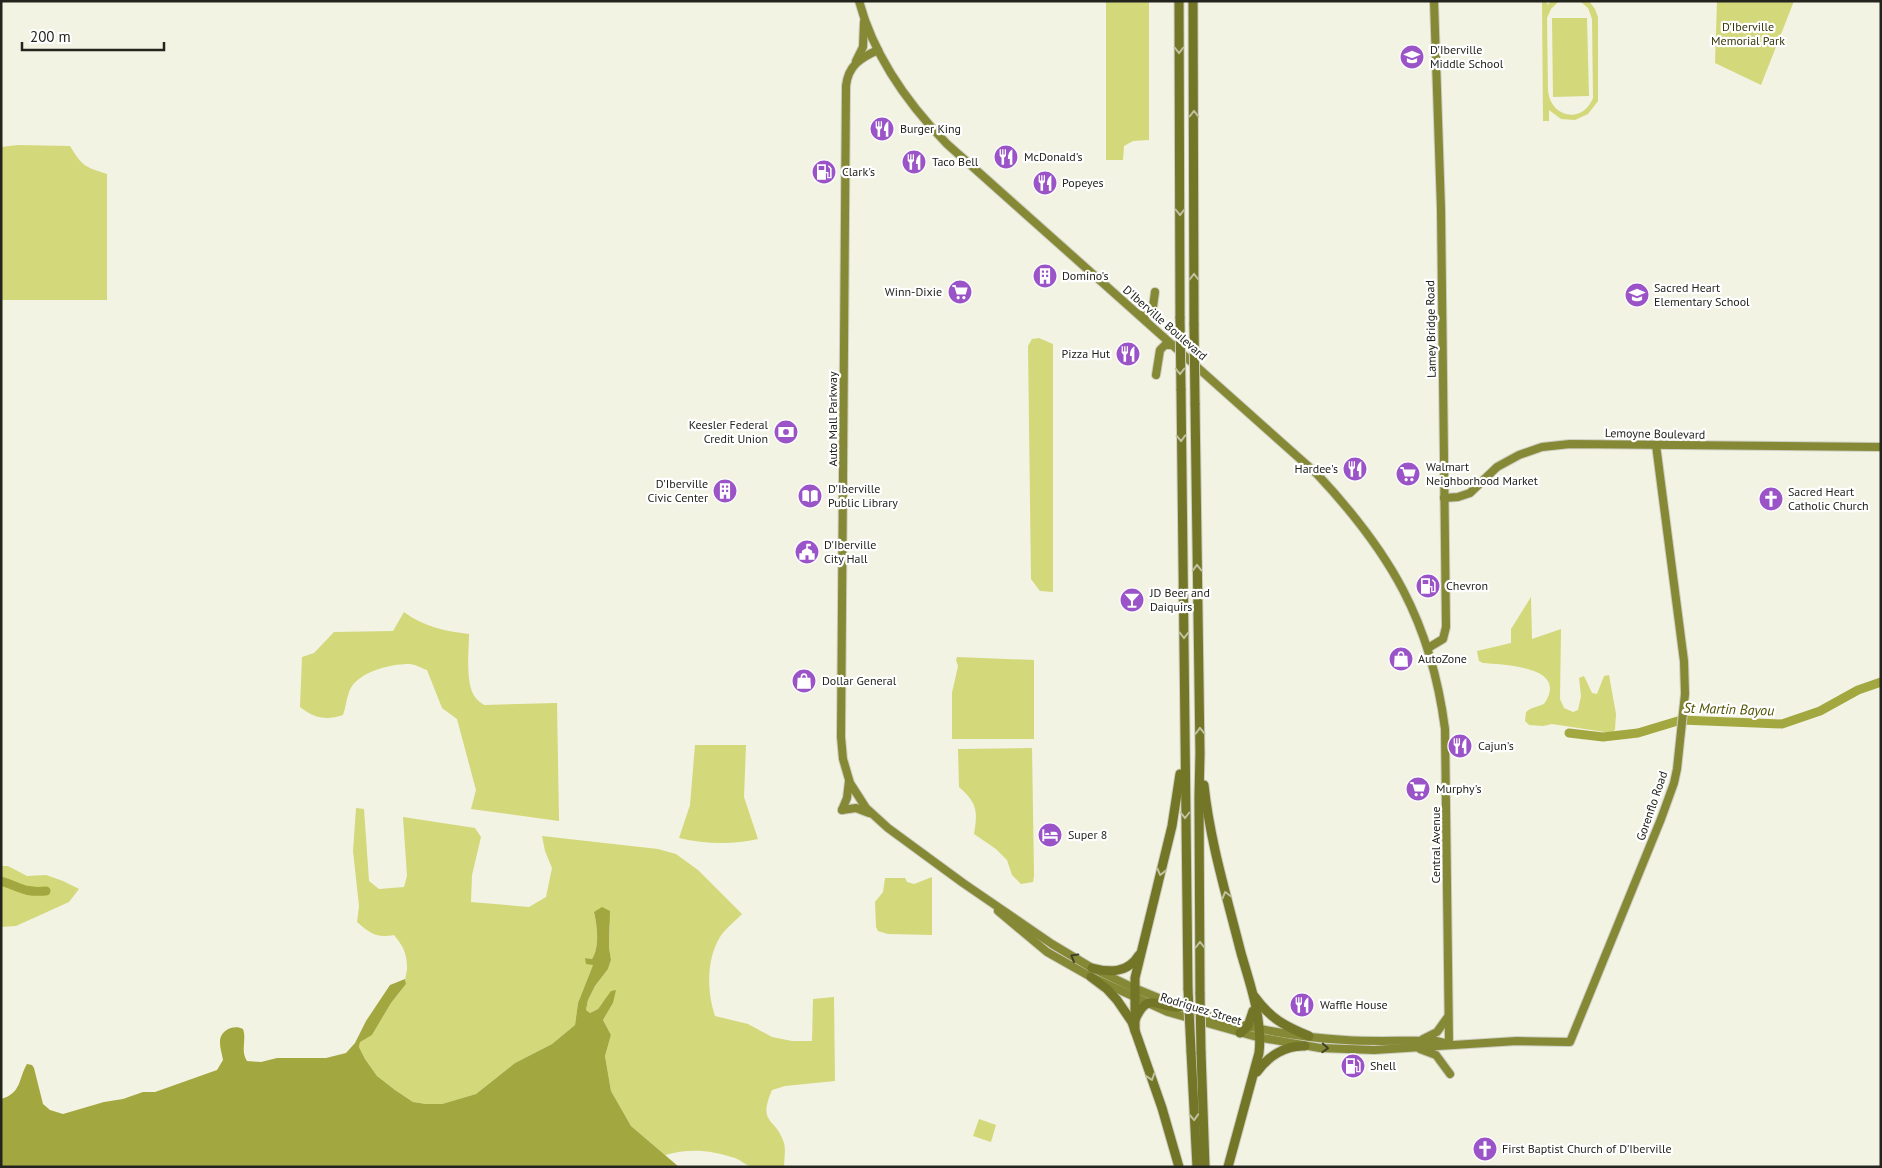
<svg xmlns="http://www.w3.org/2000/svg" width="1882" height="1168" font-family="'PT Sans',sans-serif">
	<rect width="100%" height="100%" fill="#f2f3e3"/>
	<g fill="#d3d87a">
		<polygon points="1106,1 1149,1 1149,140 1133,141 1124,146 1123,160 1106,160"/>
		<path d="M1542,1H1547V5L1551,1H1559L1551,9L1547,18L1548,90C1550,117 1582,125 1593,98L1592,19L1588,8L1580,1H1589L1595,9L1598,17V101L1588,114L1575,120L1561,119L1549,110V121H1543Z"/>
		<polygon points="1717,1 1794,1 1761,85 1715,63"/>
		<polygon points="1552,18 1587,18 1589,96 1553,97"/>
		<path d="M18,145L70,146C82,166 85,167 107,174V300H1V147Z"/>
		<polygon points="1039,338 1053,344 1053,592 1040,591 1031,579 1028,346 1032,339"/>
		<path d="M1531,597L1532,639L1561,629L1560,699L1564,708L1573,712L1578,710L1581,696L1579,678L1584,676L1592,693L1597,694L1604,676L1609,675L1616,714L1615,730L1611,733L1552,724L1543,726L1529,725L1525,721L1526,712L1530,709L1544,704C1570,666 1504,665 1483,663L1479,661L1477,651L1511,643V629Z"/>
		<path d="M404,612C424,627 445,631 469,634C469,651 465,683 475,697C477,700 481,703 484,705L557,703L559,821L471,809L476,790L457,719L442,708L427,670C421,668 415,664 409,664C390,664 356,672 349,692C346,700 346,707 343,715C326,721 314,718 300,707L302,657L314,653L334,632L393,631Z"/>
		<polygon points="957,657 1034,660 1034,739 952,739 952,693 958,666 956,660"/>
		<path d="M695,745H746L744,797L758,839C732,845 705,844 679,838L690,805Z"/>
		<path d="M1032,748L1034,876L1033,882L1021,884L1012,875L1007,860L996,849L974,834C978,810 977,803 959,787L958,749Z"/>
		<path d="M356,808L364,809L369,881L379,889L404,887L407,876L403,817L475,828L481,837L472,875L471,902L529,907L546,897L552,868L545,851L542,836L658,849L676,854L698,870L742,914C735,921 725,929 720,937C706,960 707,992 715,1016L748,1024L772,1037L792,1041H812L813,999L834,997L835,1081L785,1086L772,1090C757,1125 776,1117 784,1143C786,1150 784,1160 784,1167C774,1167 763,1168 753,1167C746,1166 741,1160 735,1158C711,1150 689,1148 665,1155L631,1126L611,1091L605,1056L611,1035L603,1020L613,1003L603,1002L598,1009L590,1013L586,1010L588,1000L595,986L608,969L611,960L609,947L610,925L594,912C597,926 600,947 592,959L585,958L593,965L578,1003L575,1025L552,1044L515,1063L476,1094L442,1104H426L413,1102L395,1090L377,1076L365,1059L359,1047L360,1041L372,1035L391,1003L406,984C404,978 407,974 407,968C407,953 403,946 394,935C376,938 371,934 357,922L359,906L353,851Z"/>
		<polygon points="1,866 8,866 27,876 46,875 63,881 79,889 69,902 16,926 1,927"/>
		<polygon points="932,877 932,935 888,934 878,931 876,927 875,902 883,892 885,878 905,878 907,882 914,884"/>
		<polygon points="979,1119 996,1125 991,1142 973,1136"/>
	</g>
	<path fill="#a3a73f" d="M602,907L610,911L609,947L611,960L608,969L595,986L588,1000L586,1010L590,1013L598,1009L611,991L616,990L613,1003L603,1020L611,1035L605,1056L611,1091L631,1126L679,1167H1V1099C22,1093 18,1079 27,1064L32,1065L34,1068L43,1104L50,1110L63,1114L104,1102L123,1099L143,1092H155L217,1070L223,1060C222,1054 220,1048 220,1043C219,1031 233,1024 243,1029C247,1040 240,1050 247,1061L261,1062L277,1058H326L346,1053L355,1043L366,1021L390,985L405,979L406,984L391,1003L372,1035L360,1042L359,1047L365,1059L377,1076L395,1090L413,1102L426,1104H442L476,1094L515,1063L552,1044L575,1025L578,1003L593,965L586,964L585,958L592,959C600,947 597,925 594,912Z"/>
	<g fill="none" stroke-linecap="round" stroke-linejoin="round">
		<g stroke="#a3a73f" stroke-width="9">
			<polyline points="1569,733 1603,737 1638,733 1681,720 1782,724 1820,711 1858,690 1881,682"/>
			<path d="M1,881C21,887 23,893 46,891"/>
		</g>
		<defs>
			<g id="major">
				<path d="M859,1C874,57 907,103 947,144L1317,474C1390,552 1431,621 1445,729L1449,1044"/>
				<path d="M878,50C860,58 848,66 846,86L841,737L843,759L850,783L866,808L888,828L963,883L1052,944L1092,968L1134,988L1173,1004"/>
				<polyline points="856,61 863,47 864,22"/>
				<polyline points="1140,315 1152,314 1155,292"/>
				<polyline points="1156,375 1160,350 1165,345 1174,345"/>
				<polyline points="1444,498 1458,497 1470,493 1497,467 1519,455 1542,447 1570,444 1881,447"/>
				<polyline points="1428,648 1443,639 1446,627 1441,209 1434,1"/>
				<polyline points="842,810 856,808 869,813"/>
				<polyline points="842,810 847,798 849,781"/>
				<polyline points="998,911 1047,952 1091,977 1168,1012 1257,1037 1320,1048 1374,1050 1517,1041 1570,1042 1661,819 1674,783 1677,769 1685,694 1684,661 1656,445"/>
				<path d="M1184,1008C1236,1026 1291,1037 1345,1040C1375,1042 1406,1040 1436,1041L1449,1044"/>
				<polyline points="1423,1039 1437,1032 1447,1018"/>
				<polyline points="1420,1049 1436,1055 1450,1074"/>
			</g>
			<g id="highway">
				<polyline points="1179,1 1180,318"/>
				<polyline points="1193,1 1194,325"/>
				<polyline points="1181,389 1188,989"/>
				<polyline points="1195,403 1200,753 1199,797 1200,994"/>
				<path d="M1204,785C1210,842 1227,897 1241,953C1250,984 1263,1020 1259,1053L1228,1167"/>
				<path d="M1092,968C1110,973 1128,973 1139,955"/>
				<polyline points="1091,977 1107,989 1117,1000 1132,1022 1162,1108 1179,1167"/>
				<path d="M1254,996C1270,1018 1284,1026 1309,1036"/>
				<path d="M1135,1020C1148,989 1159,1009 1180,1007"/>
				<polyline points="1135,1031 1135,978 1172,826 1180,774"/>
				<polyline points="1240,1033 1248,1026 1253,1011"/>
				<polyline points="1191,1051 1197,1167"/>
				<polyline points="1201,1052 1205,1167"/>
				<path d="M1257,1072C1268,1056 1286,1045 1305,1046"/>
			</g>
		</defs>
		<use href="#major" stroke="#cdcec0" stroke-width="10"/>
		<use href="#highway" stroke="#cdcec0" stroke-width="11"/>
		<use href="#major" stroke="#858834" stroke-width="8"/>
		<use href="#highway" stroke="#737627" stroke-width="9"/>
		<defs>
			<g id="highway-bridge">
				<polyline points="1180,318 1181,389"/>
				<polyline points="1194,325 1195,403"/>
				<polyline points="1188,989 1191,1051"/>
				<polyline points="1200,994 1201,1052"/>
			</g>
		</defs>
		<use href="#highway-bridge" stroke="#cdcec0" stroke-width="11" stroke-linecap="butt"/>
		<use href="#highway-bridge" stroke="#737627" stroke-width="9"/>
	</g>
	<defs><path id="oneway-chevron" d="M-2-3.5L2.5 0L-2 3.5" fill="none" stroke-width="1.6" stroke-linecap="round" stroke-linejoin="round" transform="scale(1.25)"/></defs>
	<g stroke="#c0c19e">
		<use href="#oneway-chevron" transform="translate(1179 50) rotate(90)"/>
		<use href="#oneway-chevron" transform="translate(1194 114) rotate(-90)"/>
		<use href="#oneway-chevron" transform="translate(1180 212) rotate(90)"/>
		<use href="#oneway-chevron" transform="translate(1194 277) rotate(-90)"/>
		<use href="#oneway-chevron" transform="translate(1180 371) rotate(90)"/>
		<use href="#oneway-chevron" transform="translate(1181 438) rotate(89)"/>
		<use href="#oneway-chevron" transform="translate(1197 568) rotate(-91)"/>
		<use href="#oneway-chevron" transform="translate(1184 635) rotate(90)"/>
		<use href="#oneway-chevron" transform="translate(1200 731) rotate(-91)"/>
		<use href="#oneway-chevron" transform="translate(1185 815) rotate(90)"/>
		<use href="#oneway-chevron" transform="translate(1161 872) rotate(104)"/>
		<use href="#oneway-chevron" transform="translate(1226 895) rotate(-105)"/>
		<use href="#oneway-chevron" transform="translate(1200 945) rotate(-90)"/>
		<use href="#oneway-chevron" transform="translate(1151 1077) rotate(71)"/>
		<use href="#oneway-chevron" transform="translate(1194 1117) rotate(87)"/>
	</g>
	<g stroke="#414225">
		<use href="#oneway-chevron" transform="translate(1074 957) rotate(-150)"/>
		<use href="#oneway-chevron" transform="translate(1325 1048) rotate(3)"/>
	</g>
	<defs>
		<symbol id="school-disc" viewBox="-11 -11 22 22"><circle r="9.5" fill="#9b54c8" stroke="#fff"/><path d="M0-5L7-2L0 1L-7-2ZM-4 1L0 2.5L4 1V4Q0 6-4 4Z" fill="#fff"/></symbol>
		<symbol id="restaurant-disc" viewBox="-11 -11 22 22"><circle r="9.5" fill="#9b54c8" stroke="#fff"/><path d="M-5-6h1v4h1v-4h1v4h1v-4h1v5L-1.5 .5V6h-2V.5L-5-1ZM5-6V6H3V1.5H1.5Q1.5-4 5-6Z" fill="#fff"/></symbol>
		<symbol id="fuel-disc" viewBox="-11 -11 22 22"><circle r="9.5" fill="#9b54c8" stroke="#fff"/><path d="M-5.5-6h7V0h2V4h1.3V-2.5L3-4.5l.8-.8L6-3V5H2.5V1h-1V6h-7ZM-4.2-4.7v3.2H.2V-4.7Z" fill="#fff"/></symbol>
		<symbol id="building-disc" viewBox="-11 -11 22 22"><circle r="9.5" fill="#9b54c8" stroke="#fff"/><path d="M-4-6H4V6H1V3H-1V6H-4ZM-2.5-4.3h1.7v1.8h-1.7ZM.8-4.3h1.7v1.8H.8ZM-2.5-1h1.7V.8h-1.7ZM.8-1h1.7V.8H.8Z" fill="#fff"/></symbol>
		<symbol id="supermarket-disc" viewBox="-11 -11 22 22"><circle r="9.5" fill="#9b54c8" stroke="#fff"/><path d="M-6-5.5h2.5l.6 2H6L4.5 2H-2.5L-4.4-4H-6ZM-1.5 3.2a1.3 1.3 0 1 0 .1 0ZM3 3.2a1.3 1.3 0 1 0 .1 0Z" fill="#fff"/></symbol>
		<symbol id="bank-disc" viewBox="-11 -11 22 22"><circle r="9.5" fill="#9b54c8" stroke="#fff"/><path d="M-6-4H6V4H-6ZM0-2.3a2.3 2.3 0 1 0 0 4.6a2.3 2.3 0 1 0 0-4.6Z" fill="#fff"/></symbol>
		<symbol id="library-disc" viewBox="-11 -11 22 22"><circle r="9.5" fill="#9b54c8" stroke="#fff"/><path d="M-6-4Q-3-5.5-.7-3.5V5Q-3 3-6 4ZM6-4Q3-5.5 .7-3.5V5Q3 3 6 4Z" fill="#fff"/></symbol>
		<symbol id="church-disc" viewBox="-11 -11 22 22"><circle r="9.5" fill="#9b54c8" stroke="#fff"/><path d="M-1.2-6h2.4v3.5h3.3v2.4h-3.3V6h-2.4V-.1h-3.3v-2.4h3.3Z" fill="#fff"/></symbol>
		<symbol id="civic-disc" viewBox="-11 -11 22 22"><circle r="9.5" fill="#9b54c8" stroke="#fff"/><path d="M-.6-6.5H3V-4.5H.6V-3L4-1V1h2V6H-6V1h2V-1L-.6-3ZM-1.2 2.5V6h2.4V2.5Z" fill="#fff"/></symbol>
		<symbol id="bar-disc" viewBox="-11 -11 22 22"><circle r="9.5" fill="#9b54c8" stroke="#fff"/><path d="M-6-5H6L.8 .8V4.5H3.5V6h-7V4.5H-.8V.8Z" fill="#fff"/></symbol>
		<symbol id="shop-disc" viewBox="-11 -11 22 22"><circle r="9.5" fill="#9b54c8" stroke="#fff"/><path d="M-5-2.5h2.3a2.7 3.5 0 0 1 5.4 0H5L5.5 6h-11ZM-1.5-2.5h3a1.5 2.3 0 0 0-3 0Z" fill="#fff"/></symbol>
		<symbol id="hotel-disc" viewBox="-11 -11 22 22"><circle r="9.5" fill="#9b54c8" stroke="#fff"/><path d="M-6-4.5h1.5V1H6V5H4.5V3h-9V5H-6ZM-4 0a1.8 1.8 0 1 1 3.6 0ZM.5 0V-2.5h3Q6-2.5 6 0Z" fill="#fff"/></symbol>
	</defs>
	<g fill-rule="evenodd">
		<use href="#school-disc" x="1398" y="43" width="28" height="28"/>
		<use href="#restaurant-disc" x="868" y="115" width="28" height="28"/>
		<use href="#restaurant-disc" x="992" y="143" width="28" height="28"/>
		<use href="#restaurant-disc" x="900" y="148" width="28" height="28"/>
		<use href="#fuel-disc" x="810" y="158" width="28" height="28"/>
		<use href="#restaurant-disc" x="1031" y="169" width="28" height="28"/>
		<use href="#building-disc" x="1031" y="262" width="28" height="28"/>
		<use href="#supermarket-disc" x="946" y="278" width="28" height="28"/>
		<use href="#school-disc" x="1623" y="281" width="28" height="28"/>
		<use href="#restaurant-disc" x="1114" y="340" width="28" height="28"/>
		<use href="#bank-disc" x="772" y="418" width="28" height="28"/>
		<use href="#restaurant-disc" x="1341" y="455" width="28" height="28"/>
		<use href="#supermarket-disc" x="1394" y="460" width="28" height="28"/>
		<use href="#building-disc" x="711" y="477" width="28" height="28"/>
		<use href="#library-disc" x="796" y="482" width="28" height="28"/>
		<use href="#church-disc" x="1757" y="485" width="28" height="28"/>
		<use href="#civic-disc" x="793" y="538" width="28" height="28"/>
		<use href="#fuel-disc" x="1414" y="572" width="28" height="28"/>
		<use href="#bar-disc" x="1118" y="586" width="28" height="28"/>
		<use href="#shop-disc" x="1387" y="645" width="28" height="28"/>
		<use href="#shop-disc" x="790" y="667" width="28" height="28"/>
		<use href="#restaurant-disc" x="1446" y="732" width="28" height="28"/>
		<use href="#supermarket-disc" x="1404" y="775" width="28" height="28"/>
		<use href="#hotel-disc" x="1036" y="821" width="28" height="28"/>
		<use href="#restaurant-disc" x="1288" y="991" width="28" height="28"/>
		<use href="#fuel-disc" x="1339" y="1052" width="28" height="28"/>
		<use href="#church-disc" x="1471" y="1135" width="28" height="28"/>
	</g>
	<g text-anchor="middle" stroke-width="4.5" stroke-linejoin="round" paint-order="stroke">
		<g font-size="12" fill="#35360a" stroke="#fff">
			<text x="1748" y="31">D'Iberville<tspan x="1748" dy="14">Memorial Park</tspan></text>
		</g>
		<g font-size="12" fill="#24241e" stroke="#fff" text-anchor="start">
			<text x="1430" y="54">D'Iberville<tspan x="1430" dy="14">Middle School</tspan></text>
			<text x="900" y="133">Burger King</text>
			<text x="1024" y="161">McDonald's</text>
			<text x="932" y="166">Taco Bell</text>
			<text x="842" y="176">Clark's</text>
			<text x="1062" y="187">Popeyes</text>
			<text x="1062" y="280">Domino's</text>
			<text x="1654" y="292">Sacred Heart<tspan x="1654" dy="14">Elementary School</tspan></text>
			<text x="942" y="296" text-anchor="end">Winn-Dixie</text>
			<text x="1110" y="358" text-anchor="end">Pizza Hut</text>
			<text x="768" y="429" text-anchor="end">Keesler Federal<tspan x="768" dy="14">Credit Union</tspan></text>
			<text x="1426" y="471">Walmart<tspan x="1426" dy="14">Neighborhood Market</tspan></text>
			<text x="1338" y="473" text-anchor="end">Hardee's</text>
			<text x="708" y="488" text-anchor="end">D'Iberville<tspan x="708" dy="14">Civic Center</tspan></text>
			<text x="828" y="493">D'Iberville<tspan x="828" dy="14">Public Library</tspan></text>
			<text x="1788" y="496">Sacred Heart<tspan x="1788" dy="14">Catholic Church</tspan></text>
			<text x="824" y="549">D'Iberville<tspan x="824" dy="14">City Hall</tspan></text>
			<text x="1446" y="590">Chevron</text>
			<text x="1150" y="597">JD Beer and<tspan x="1150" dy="14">Daiquirs</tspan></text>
			<text x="1418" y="663">AutoZone</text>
			<text x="822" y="685">Dollar General</text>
			<text x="1478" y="750">Cajun's</text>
			<text x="1436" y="793">Murphy's</text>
			<text x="1068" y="839">Super 8</text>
			<text x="1320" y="1009">Waffle House</text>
			<text x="1370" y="1070">Shell</text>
			<text x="1502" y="1153">First Baptist Church of D'Iberville</text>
		</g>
		<g font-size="12" fill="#24241e" stroke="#fff">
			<text transform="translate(1165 323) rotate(41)" y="4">D'Iberville Boulevard</text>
			<text transform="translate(1431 329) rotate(-91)" y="4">Lamey Bridge Road</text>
			<text transform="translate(833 419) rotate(-90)" y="4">Auto Mall Parkway</text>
			<text transform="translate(1655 434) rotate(1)" y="4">Lemoyne Boulevard</text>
			<text transform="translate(1652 806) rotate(-71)" y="4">Gorenflo Road</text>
			<text transform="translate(1436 845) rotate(-90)" y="4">Central Avenue</text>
			<text transform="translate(1201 1009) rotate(17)" y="4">Rodriguez Street</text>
		</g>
		<g font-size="14" font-style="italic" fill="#505200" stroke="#fff">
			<text transform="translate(1729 709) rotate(2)" y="5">St Martin Bayou</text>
		</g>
	</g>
	<rect width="1882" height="1168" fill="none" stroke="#24241e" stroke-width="5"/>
	<path d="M22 42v8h142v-8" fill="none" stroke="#24241e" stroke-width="2.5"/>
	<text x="30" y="42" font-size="15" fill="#24241e" stroke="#ffffff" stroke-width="4" paint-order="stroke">200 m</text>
</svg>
